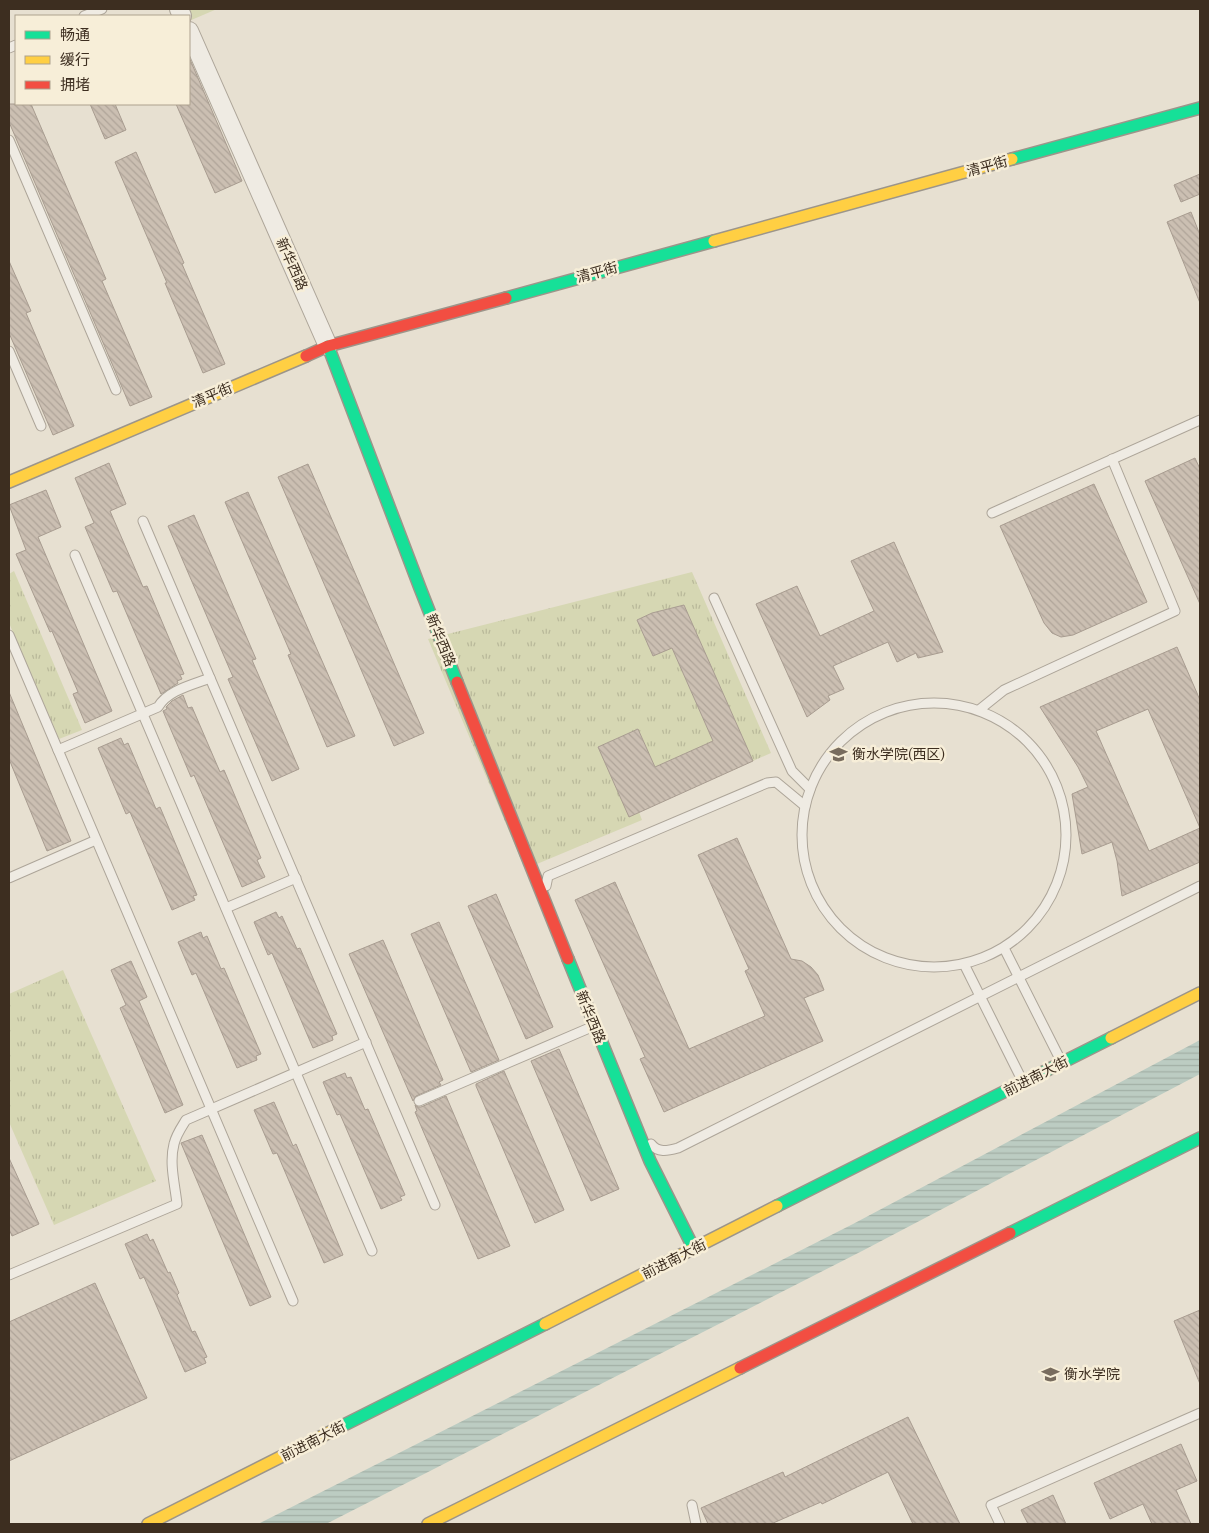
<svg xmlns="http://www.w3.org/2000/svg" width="1209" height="1533" font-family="'IBM Plex Serif','Noto Sans SC',serif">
	<defs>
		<pattern id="grass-tufts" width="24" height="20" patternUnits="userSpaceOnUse" patternTransform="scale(1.25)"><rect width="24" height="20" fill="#d6d7b3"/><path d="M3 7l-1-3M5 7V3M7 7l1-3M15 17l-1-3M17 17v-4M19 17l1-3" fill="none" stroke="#b9b99a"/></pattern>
		<pattern id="water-rules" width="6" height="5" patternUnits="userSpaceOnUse" patternTransform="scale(1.25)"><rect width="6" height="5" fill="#bcccc2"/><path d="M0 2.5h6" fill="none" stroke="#a2b0a6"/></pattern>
		<pattern id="building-back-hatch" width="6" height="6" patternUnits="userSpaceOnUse" patternTransform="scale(1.25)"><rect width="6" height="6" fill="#cbbfb2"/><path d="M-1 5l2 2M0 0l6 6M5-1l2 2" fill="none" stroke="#afa499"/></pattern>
	</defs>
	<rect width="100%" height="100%" fill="#e7e0d1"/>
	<g fill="url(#grass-tufts)">
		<polygon points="14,571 82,730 59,739 9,623 9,574"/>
		<polygon points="692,572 771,753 753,761 684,605 652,613 637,620 653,656 667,650 671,646 713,741 655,767 638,729 598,747 639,812 642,820 525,869 428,639"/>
		<polygon points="63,970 156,1181 54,1225 9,1122 9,994"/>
	</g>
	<polygon fill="#d6d7b3" points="172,9 217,9 189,21"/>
	<polygon fill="url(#water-rules)" points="1200,1040 1200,1074 864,1250 326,1524 258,1524 853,1224"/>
	<g fill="url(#building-back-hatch)" stroke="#a89c90" fill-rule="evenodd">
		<polygon points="189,57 242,181 215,193 176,104 189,104"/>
		<polygon points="9,104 31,104 106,279 102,281 152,397 130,406 9,122"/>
		<polygon points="90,104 115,104 126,130 105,139"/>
		<polygon points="136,152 184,263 182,264 225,364 203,373 165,283 167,283 115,162"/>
		<polygon points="1200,174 1200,194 1181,202 1174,185"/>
		<polygon points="1191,212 1200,235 1200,303 1167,222"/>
		<polygon points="9,261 31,311 26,313 74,426 53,435 9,333"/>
		<polygon points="1195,458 1200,469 1200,604 1145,481"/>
		<polygon points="109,463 126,504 110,511 143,587 147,586 184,674 180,675 182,679 177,681 178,683 161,694 117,591 113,592 85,527 94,523 75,478"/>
		<polygon points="308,464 424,733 394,746 278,477"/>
		<polygon points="1094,484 1147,602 1073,635 1061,637 1052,633 1044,623 1000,526"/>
		<polygon points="46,490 61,527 38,537 112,711 85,723 73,694 78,692 52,631 50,632 16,554 26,550 9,505"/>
		<polygon points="248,492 355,736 327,747 288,655 291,654 225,502"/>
		<polygon points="194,515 256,659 252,660 299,769 272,781 228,679 233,677 168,526"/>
		<polygon points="894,542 943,652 918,658 916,653 897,662 888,642 833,666 844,689 828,696 830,700 807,717 756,604 797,586 820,636 874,611 851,561"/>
		<polygon points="684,605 753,761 629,817 598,747 638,729 655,767 713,741 672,648 653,656 637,620 652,613"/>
		<path d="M1177,647L1200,700V862L1122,896L1117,861L1112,842L1082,854L1072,794L1088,787L1078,767L1040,707ZM1148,709L1200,828L1149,851L1096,731Z"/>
		<polygon points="9,692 71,841 47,851 9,759"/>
		<polygon points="183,695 188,708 192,707 220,772 224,770 261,858 257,860 265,877 242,887 194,775 191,777 163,711 167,709 166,707 172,701"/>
		<polygon points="121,738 124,745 128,743 156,809 160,807 197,895 193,896 195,900 172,910 130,812 126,814 98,748"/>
		<polygon points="737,838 791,959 802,961 811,967 818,975 824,990 804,998 823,1041 664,1112 640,1059 645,1057 575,900 615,882 689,1049 765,1016 745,971 749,969 698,855"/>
		<polygon points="496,894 553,1027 526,1039 468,906"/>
		<polygon points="276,912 279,918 282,916 297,949 300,948 337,1034 332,1036 333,1040 313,1048 272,953 268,955 254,922"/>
		<polygon points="439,922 499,1060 471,1072 411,934"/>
		<polygon points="201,932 203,938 207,936 221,969 224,968 261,1054 256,1056 257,1060 237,1068 196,973 192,975 178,942"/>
		<polygon points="383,940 443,1080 439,1082 441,1085 416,1096 413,1101 349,954"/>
		<polygon points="131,961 147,997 139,1001 183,1105 165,1113 120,1008 126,1005 111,970"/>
		<polygon points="559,1049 619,1189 591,1201 531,1061"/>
		<polygon points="504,1071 564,1210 535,1223 476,1086 476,1084"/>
		<polygon points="345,1073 347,1078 351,1077 365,1110 368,1109 405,1195 400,1197 402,1200 381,1209 340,1114 337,1115 323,1082"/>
		<polygon points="446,1096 510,1246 478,1259 415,1112 417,1111 415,1105 418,1107 421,1107"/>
		<polygon points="274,1102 293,1146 296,1144 343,1255 324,1263 277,1153 273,1154 254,1110"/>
		<polygon points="202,1135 271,1297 250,1306 181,1143"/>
		<polygon points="9,1158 39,1224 12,1236 9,1229"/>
		<polygon points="147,1234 150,1241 153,1239 168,1273 170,1272 179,1293 177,1295 192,1332 195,1331 207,1357 204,1358 206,1363 185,1372 144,1277 140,1279 125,1244"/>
		<polygon points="95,1283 147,1398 9,1461 9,1322"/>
		<polygon points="1200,1310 1200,1384 1174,1321"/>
		<polygon points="908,1417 960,1524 913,1524 888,1472 822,1504 821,1502 771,1524 708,1524 701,1508 783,1472 785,1477"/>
		<polygon points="1181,1444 1197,1481 1176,1490 1191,1524 1152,1524 1143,1504 1110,1519 1094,1483"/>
		<polygon points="1053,1495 1066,1524 1028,1524 1021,1510"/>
	</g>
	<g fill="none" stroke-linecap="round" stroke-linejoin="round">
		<defs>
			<g id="lane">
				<polyline points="84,16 102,9"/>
				<polyline points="9,48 16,45"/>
				<polyline points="9,140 116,390"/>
				<polyline points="9,351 41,426"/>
				<polyline points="992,513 1200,420"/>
				<polyline points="143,521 435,1205"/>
				<polyline points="75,555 372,1251"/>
				<polyline points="714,598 792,771 810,789"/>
				<polyline points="9,635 293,1301"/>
				<circle cx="934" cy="835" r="132"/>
				<polyline points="979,710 1004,690 1175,611 1112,459"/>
				<path d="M58,750L158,707C168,690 192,685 210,678"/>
				<polyline points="9,878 96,840"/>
				<polyline points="546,886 548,876 767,783 776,782 805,806"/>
				<polyline points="226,908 296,878"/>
				<polyline points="1004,948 1060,1059"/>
				<polyline points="964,964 1022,1080"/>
				<polyline points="419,1101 594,1026"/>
				<path d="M651,1144C658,1153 667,1151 678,1148L1200,886"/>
				<path d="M9,1275L177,1204C175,1185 169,1163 174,1144C176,1135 181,1128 186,1120L366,1042"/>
				<polyline points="692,1505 696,1524"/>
				<polyline points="1000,1524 991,1505 1200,1413"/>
			</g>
			<g id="street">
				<polyline points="179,9 182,16"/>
				<polyline points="189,31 328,346"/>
			</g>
			<g id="fast">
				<polyline points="1012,159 1200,108"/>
				<polyline points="506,298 714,241"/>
				<polyline points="328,346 420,588 457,682"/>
				<polyline points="568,959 650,1161 694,1249"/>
				<polyline points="777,1206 1111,1038"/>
				<polyline points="1010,1233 1200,1138"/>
				<polyline points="338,1428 545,1324"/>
			</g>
			<g id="slow">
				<polyline points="714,241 1012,159"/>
				<polyline points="9,482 306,356"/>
				<polyline points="1111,1038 1200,993"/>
				<polyline points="545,1324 777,1206"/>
				<polyline points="148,1524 338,1428"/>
				<polyline points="428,1524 740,1368"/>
			</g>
			<g id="jam">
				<polyline points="306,356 328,346 506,298"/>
				<polyline points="457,682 568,959"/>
				<polyline points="740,1368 1010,1233"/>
			</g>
		</defs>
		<use href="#lane" stroke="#ada599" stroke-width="11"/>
		<use href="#street" stroke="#ada599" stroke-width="20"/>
		<use href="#fast" stroke="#9c958a" stroke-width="14"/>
		<use href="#slow" stroke="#9c958a" stroke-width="14"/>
		<use href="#jam" stroke="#9c958a" stroke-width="14"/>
		<use href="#lane" stroke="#efebe3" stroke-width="9"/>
		<use href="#street" stroke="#efebe3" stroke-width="18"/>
		<use href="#fast" stroke="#16e098" stroke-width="11"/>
		<use href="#slow" stroke="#ffcf43" stroke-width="11"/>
		<use href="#jam" stroke="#f24e42" stroke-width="11"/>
	</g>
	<defs>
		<symbol id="university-bare" viewBox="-9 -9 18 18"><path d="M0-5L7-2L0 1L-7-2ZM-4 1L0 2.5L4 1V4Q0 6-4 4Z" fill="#786c5e" stroke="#f7eed8" stroke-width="2.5" paint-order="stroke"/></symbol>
	</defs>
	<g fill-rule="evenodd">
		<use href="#university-bare" x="826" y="742" width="25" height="25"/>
		<use href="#university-bare" x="1038" y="1362" width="25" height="25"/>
	</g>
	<g text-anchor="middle" stroke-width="5" stroke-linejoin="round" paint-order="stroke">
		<g font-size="14" fill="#3d2e20" stroke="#f7eed8">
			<text transform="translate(987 166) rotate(-15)" y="5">清平街</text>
			<text transform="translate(292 264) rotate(66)" y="5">新华西路</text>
			<text transform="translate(597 272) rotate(-15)" y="5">清平街</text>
			<text transform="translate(212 395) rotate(-23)" y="5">清平街</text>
			<text transform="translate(441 640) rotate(68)" y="5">新华西路</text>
			<text transform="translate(591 1017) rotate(68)" y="5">新华西路</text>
			<text transform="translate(1036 1076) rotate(-27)" y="5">前进南大街</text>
			<text transform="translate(674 1259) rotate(-27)" y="5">前进南大街</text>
			<text transform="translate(313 1441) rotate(-27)" y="5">前进南大街</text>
		</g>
		<g font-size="14" fill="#3d2e20" stroke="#f7eed8" text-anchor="start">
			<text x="852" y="759">衡水学院(西区)</text>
			<text x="1064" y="1379">衡水学院</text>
		</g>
	</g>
	<rect width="1209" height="1533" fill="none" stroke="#3d2e20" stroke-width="20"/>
	<rect x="15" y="15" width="175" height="90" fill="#f7eed8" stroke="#ada18e"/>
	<rect x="25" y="31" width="25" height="8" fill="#16e098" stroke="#ada18e"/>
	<text x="60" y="40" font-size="15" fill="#3d2e20">畅通</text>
	<rect x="25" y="56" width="25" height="8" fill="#ffcf43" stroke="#ada18e"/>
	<text x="60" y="65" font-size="15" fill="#3d2e20">缓行</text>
	<rect x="25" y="81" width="25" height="8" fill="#f24e42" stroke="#ada18e"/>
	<text x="60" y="90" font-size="15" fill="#3d2e20">拥堵</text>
</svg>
